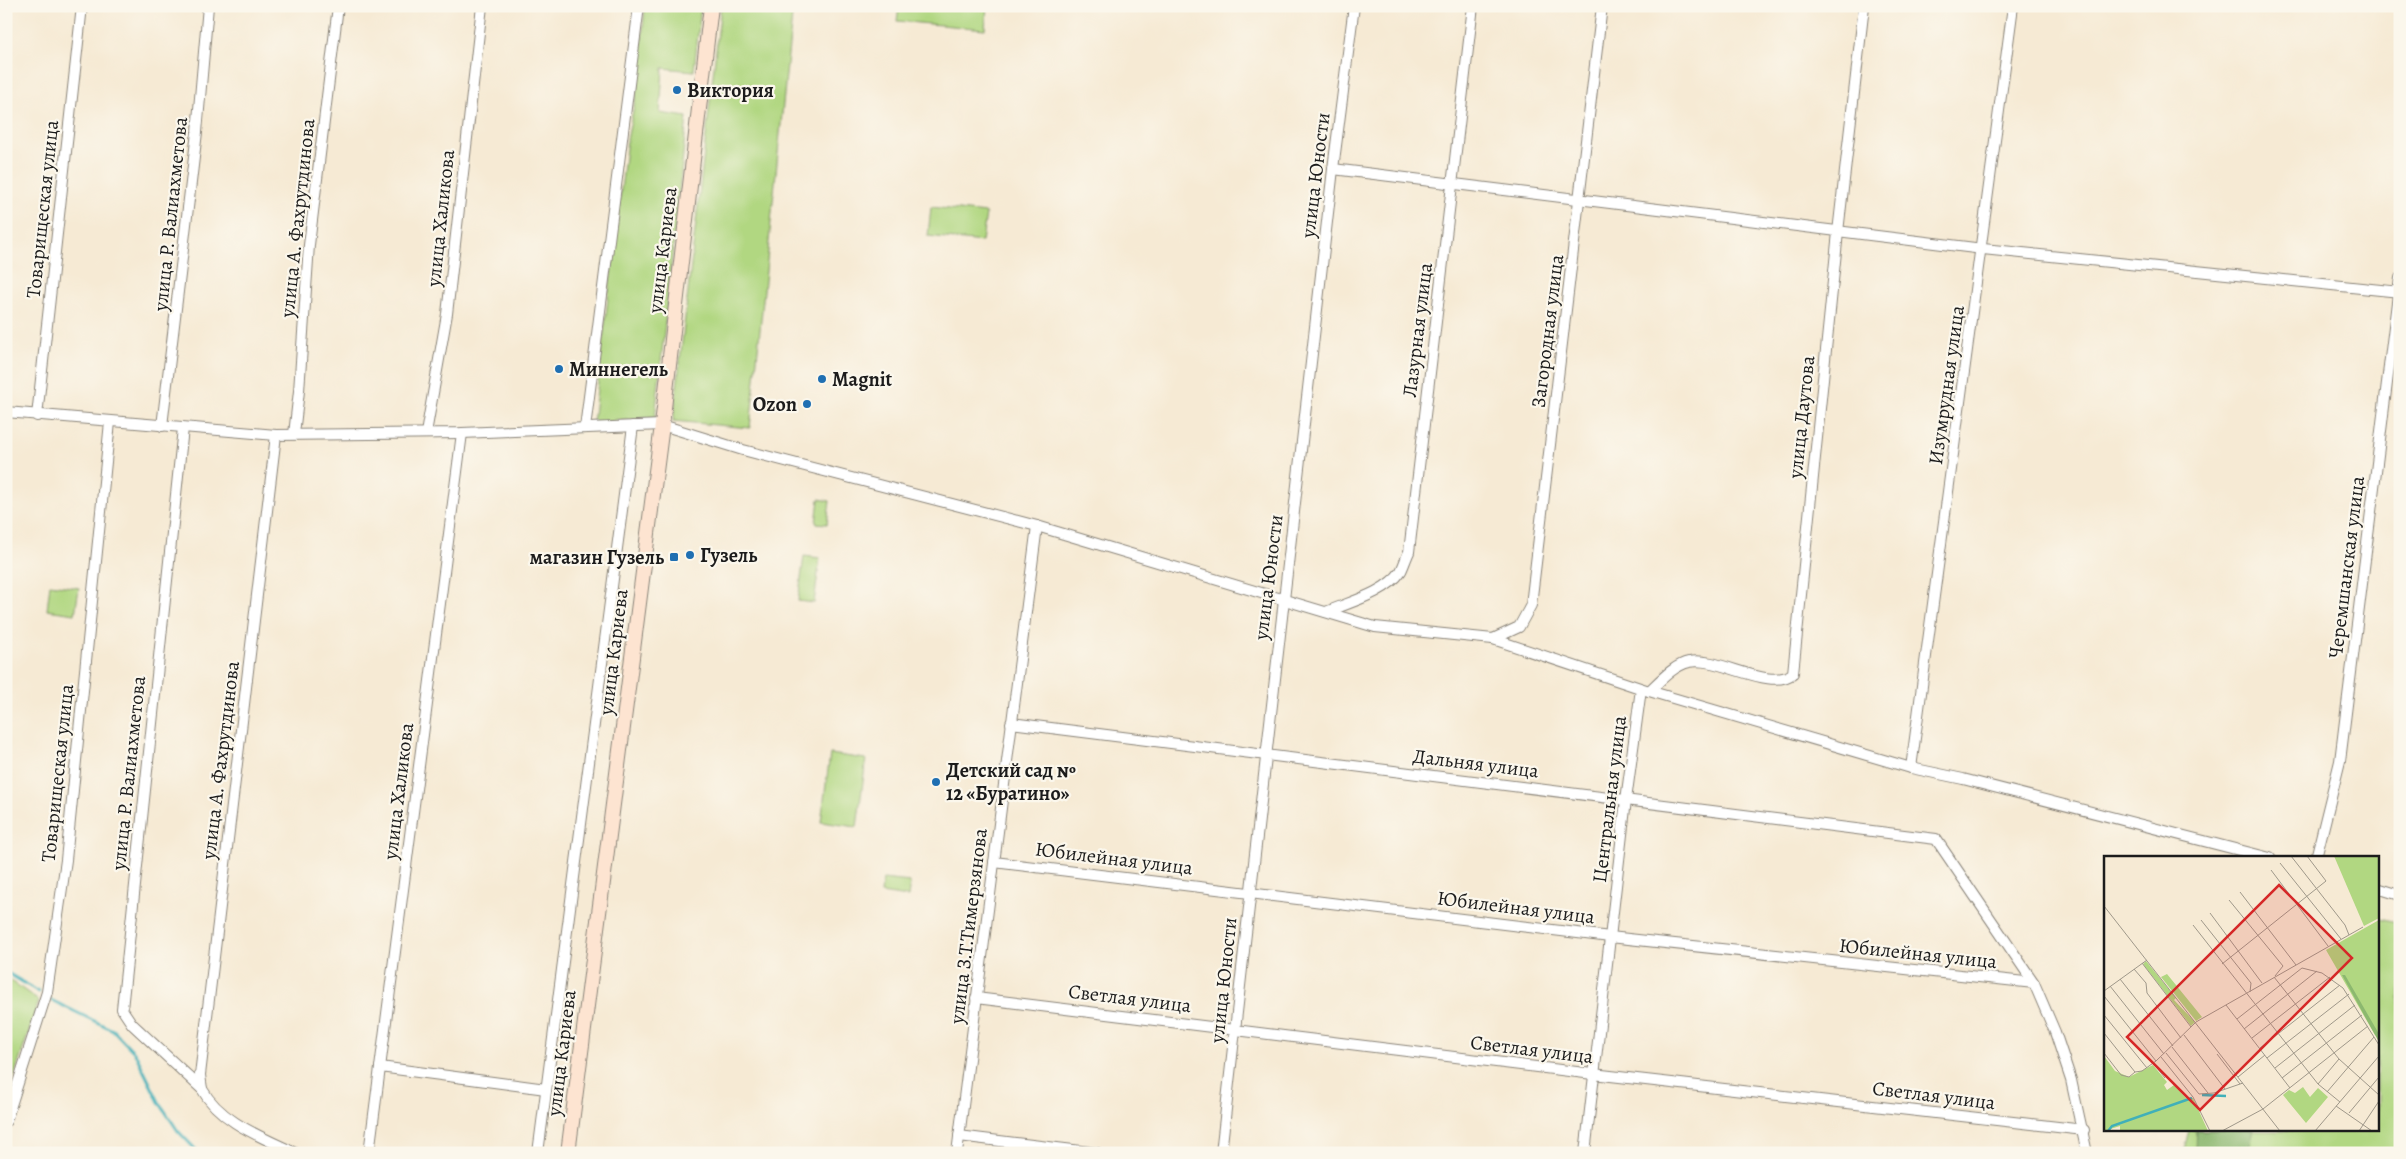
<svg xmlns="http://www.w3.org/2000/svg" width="2406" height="1159" font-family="Alegreya,serif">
	<rect width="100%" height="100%" fill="#fbf7ec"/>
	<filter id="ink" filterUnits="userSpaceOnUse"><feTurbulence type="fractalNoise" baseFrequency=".02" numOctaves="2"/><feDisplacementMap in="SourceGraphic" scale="10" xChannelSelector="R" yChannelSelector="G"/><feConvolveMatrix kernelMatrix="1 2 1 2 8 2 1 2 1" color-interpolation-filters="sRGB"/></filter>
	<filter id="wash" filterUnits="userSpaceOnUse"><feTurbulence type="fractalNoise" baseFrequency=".0096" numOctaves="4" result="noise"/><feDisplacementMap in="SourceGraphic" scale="20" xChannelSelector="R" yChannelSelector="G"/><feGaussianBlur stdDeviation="1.12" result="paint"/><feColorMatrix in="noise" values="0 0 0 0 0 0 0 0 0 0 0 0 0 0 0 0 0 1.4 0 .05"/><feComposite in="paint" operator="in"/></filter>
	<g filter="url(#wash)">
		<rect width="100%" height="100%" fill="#f6ead4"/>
		<g fill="#b1d781" stroke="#667a4e">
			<polygon points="645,6 701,6 694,71 663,68 660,113 687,117 655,418 593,423 627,140 638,86"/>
			<polygon points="721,6 793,6 750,428 673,421"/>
			<polygon points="899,6 987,6 985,29 897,21"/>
			<polygon points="931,207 986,213 982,242 928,236"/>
			<polygon points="819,499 830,501 827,524 816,523"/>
			<polygon points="804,556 820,558 814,603 798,601"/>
			<polygon points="50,584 79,588 75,614 47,610"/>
			<polygon points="830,754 866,759 857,827 821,822"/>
			<polygon points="883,879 910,882 908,897 881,893"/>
			<polygon points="2377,918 2400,924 2400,1153 2183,1153 2189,1130 2377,1130"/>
			<polygon points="6,977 39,1001 6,1101"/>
		</g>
		<polygon fill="#8cb86f" stroke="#546a46" points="2196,1130 2253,1130 2247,1153 2195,1153"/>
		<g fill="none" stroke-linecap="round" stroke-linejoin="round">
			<g stroke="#40b0b9" stroke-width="3">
				<polyline points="6,972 39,992"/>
				<polyline points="51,1000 113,1030 135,1053 159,1102 178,1131 199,1153"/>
			</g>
		</g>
	</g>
	<g filter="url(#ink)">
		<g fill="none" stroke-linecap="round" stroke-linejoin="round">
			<defs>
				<g id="minor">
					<polyline points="1333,169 1983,249 2400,292"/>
					<polyline points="6,412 276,435 462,433 662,425 743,450 1037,526 1375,627 1493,639 1649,691 1911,768 1963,779 2270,858"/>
					<polyline points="37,416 82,6"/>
					<polyline points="162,426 197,132 208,6"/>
					<path d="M183,428L122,1009L132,1024L202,1089C220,1122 262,1137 295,1153"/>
					<polyline points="585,428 639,6"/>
					<polyline points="426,433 447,314 482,6"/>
					<polyline points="294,434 299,391 309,245 338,6"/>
					<path d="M1326,612C1350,602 1386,593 1401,571C1404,565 1406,558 1409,552L1473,6"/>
					<polyline points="1493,639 1519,627 1531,605 1602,6"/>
					<path d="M1649,691C1660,681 1674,665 1689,662C1717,655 1771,693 1793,673L1838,232L1864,6"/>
					<polyline points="1011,723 1936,839 2034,983 2055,1032 2071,1080 2087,1153"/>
					<polyline points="1911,768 2013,6"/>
					<polyline points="2316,858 2340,761 2400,278"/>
					<polyline points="994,862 1610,937 2034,983"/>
					<polyline points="2377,888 2400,895"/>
					<polyline points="976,998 1593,1074 2084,1130"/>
					<polyline points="380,1067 546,1089"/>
					<polyline points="202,1089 200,1075 276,435"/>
					<polyline points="6,1121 47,992 66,860 110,422"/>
					<polyline points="959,1136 1098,1153"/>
					<polyline points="369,1153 462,433"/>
					<polyline points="538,1153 633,426"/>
					<polyline points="957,1153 1037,526"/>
					<polyline points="1221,1153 1333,169 1354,6"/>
					<polyline points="1585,1153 1626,800 1641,689"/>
				</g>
				<polyline id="secondary" points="568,1153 662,425 711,6"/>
			</defs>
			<use href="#minor" stroke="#898378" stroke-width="12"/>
			<use href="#secondary" stroke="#898378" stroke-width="16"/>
			<use href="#minor" stroke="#fff" stroke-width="10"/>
			<use href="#secondary" stroke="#fde4d1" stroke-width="14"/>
		</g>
	</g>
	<g fill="#1f6fb2" stroke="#fbf7ec" stroke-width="2">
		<circle cx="677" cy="90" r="5"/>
		<circle cx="559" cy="369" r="5"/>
		<circle cx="822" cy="379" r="5"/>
		<circle cx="807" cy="404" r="5"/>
		<circle cx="690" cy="555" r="5"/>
		<rect x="669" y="552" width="10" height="10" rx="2.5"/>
		<circle cx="936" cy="782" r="5"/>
	</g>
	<g text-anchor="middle" stroke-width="4.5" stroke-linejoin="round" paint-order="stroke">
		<g font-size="20" font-weight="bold" fill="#1c1c1c" stroke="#fbf7ec" text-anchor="start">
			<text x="687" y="97">Виктория</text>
			<text x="569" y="376">Миннегель</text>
			<text x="832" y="386">Magnit</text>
			<text x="797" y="411" text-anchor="end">Ozon</text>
			<text x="700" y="562">Гузель</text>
			<text x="664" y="564" text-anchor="end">магазин Гузель</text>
			<text x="946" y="777">Детский сад №<tspan x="946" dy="23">12 «Буратино»</tspan></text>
		</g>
		<g font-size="20" fill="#1c1c1c" stroke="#fbf7ec">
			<text transform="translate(1315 175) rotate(-83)" y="7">улица Юности</text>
			<text transform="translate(42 209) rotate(-84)" y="7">Товарищеская улица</text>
			<text transform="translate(170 214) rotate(-84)" y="7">улица Р. Валиахметова</text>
			<text transform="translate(297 218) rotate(-84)" y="7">улица А. Фахрутдинова</text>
			<text transform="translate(440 218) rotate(-84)" y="7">улица Халикова</text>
			<text transform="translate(662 250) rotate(-83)" y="7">улица Кариева</text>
			<text transform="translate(1417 330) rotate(-83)" y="7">Лазурная улица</text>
			<text transform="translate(1547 331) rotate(-83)" y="7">Загородная улица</text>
			<text transform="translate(1946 385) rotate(-82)" y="7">Изумрудная улица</text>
			<text transform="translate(1801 417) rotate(-84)" y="7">улица Даутова</text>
			<text transform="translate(2346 567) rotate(-83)" y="7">Черемшанская улица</text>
			<text transform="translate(1268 577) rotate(-83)" y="7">улица Юности</text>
			<text transform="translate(613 652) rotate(-83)" y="7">улица Кариева</text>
			<text transform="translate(220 760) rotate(-83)" y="7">улица А. Фахрутдинова</text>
			<text transform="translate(1476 763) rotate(7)" y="7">Дальняя улица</text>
			<text transform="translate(57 773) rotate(-84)" y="7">Товарищеская улица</text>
			<text transform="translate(128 773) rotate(-84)" y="7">улица Р. Валиахметова</text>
			<text transform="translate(398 791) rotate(-83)" y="7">улица Халикова</text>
			<text transform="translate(1609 799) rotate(-83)" y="7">Центральная улица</text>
			<text transform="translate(1114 858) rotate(7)" y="7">Юбилейная улица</text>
			<text transform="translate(1516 907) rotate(7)" y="7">Юбилейная улица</text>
			<text transform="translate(968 926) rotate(-83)" y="7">улица З.Т.Тимерзянова</text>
			<text transform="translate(1918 953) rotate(6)" y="7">Юбилейная улица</text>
			<text transform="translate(1223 980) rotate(-84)" y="7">улица Юности</text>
			<text transform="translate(1130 998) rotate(7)" y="7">Светлая улица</text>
			<text transform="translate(1532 1049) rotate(7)" y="7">Светлая улица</text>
			<text transform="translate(561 1053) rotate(-83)" y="7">улица Кариева</text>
			<text transform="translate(1934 1095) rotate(7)" y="7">Светлая улица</text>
		</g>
	</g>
	<g transform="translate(2104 856)">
		<rect width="275" height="275" fill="#f6ead4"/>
		<path d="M230,0H275V62L260,70ZM275,64V181L271,179L222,94ZM42,105L72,142L70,144L91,166L87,170L39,108ZM63,118L98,161L92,165L57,121ZM0,200L11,215L25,221L49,209L63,226L60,229L63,234L70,229L83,243L89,242L104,275H16V270L0,275ZM199,231L206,241L214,232L224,241L202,267L179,239L185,234L191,237Z" fill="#b1d781"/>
		<path d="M238,119H241L275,178V186Z" fill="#8cb86f"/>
		<path fill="none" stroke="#40b0b9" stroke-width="2.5" d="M98,239L122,240M4,275L8,270L88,242"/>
		<path fill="none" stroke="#9f988a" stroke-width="1" d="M187,0L241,69L245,79M176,7L237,83M167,14L224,90M136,36L192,109M125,44L179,110L171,120M0,50L176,275M106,57L158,127M97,64L147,127L146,136M89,69L214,228L236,246M38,107L87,171M118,108L222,25L203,0M30,113L42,127L43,137L77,182M170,121L235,203L275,239M16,123L69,190M6,130L60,198M0,135L43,104M0,140L52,205M122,149L186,232M0,159L43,212M133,163L198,112L218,117L239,132L275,189M140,173L213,115M0,177L31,216M80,179L121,233M148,182L226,121M68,191L104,237M156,192L236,129M0,197L17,219L25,221L31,216M62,197L95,238L110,237L139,227M113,198L136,228M57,201L89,241L106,275M163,202L245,138M49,207L61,222M171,212L251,149M31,216L38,215L52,205L92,166L259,71M134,221L161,199M178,222L258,159M214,228L235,203M223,236L270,181M232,250L268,275M159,253L264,170M245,257L275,221M118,275L159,253M211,275L275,200M255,275L275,245"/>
		<path fill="#d62828" fill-opacity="0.15" stroke="#d62828" stroke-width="2.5" d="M175,29L248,102L96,254L23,181Z"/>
		<rect width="275" height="275" fill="none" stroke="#1c1c1c" stroke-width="2.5"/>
	</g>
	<rect width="2406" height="1159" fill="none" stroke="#fbf7ec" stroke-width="25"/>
</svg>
